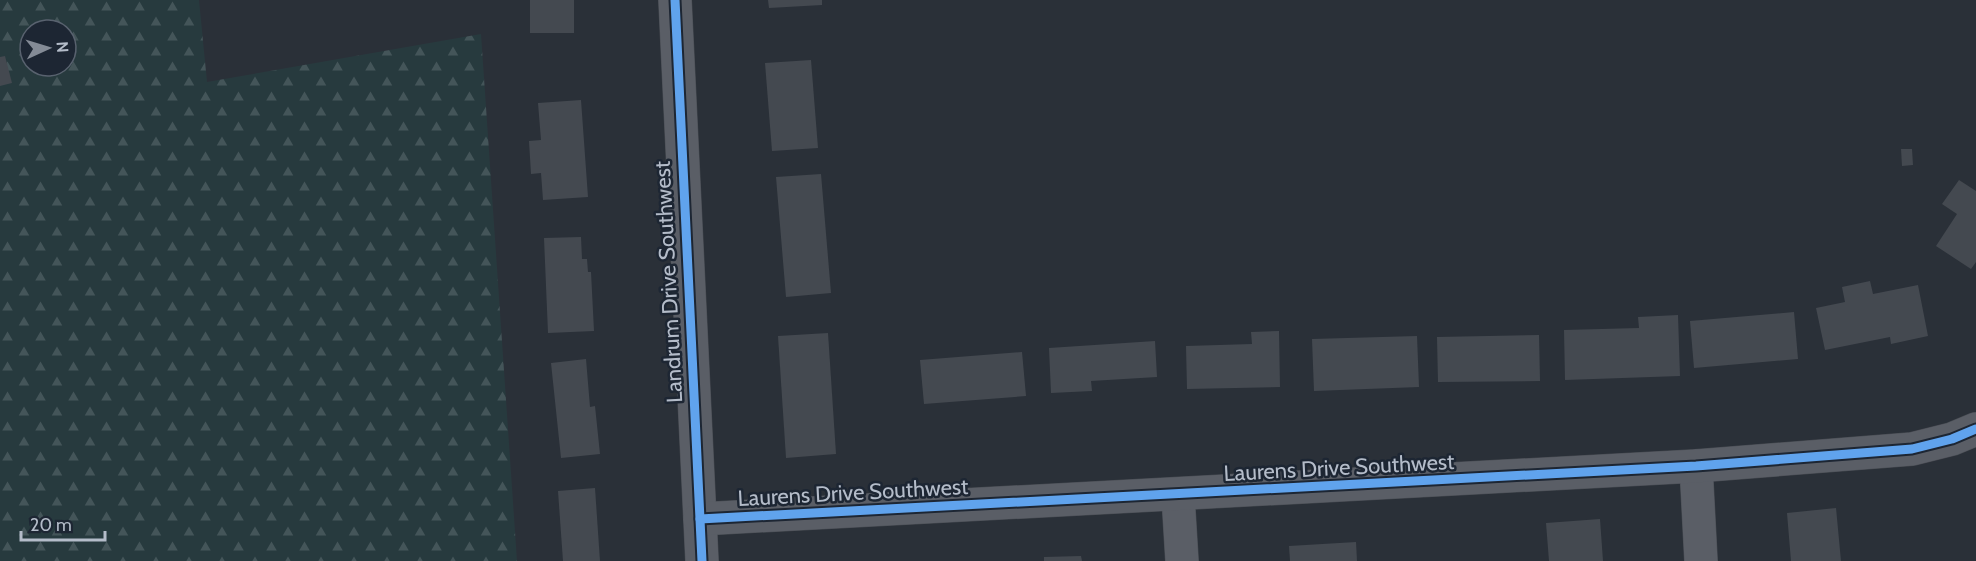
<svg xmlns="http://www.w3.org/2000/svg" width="1976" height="561" font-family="Cabin,sans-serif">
	<defs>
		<pattern id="forest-firs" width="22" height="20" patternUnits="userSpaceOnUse" patternTransform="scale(1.5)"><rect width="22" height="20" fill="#273a3e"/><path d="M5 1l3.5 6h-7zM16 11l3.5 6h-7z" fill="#445559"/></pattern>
	</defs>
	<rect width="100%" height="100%" fill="#2a3038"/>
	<path fill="url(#forest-firs)" fill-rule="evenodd" d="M0,0H199L207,82L481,34L517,561H0ZM30,30H66V66H30Z"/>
	<g fill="#444950">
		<rect x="530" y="0" width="44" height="33"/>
		<polygon points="768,0 822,0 822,5 769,8"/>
		<polygon points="5,56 12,83 0,86 0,57"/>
		<polygon points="811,60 818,148 772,151 765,63"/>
		<polygon points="581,100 588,197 543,200 541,173 531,174 529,141 541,140 538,103"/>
		<polygon points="1901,149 1912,149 1913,165 1902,166"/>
		<polygon points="821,174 831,293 786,297 776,177"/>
		<polygon points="1959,180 1976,191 1976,262 1971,269 1936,246 1957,214 1942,204"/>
		<polygon points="581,237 582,259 587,259 588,272 591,272 594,331 548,333 544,238"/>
		<polygon points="1870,281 1873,294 1918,285 1928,336 1891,344 1890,337 1825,350 1816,308 1845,302 1842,287"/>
		<polygon points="1794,312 1798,359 1694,368 1690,321"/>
		<polygon points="1678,315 1680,376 1565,380 1564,330 1639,328 1638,317"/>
		<polygon points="1279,331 1280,387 1187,389 1186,346 1252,344 1251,332"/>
		<polygon points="828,333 836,454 786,458 778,336"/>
		<polygon points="1539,335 1540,381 1438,382 1437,337"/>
		<polygon points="1417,336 1419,387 1314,391 1312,339"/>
		<polygon points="1155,341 1157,377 1091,381 1092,391 1051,393 1049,348"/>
		<polygon points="1022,352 1026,396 924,404 920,360"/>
		<polygon points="586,359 590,407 595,406 600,454 561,458 551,363"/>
		<polygon points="595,488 600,561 563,561 558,491"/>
		<polygon points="1836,508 1841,561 1791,561 1787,513"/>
		<polygon points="1600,519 1603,561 1549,561 1546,523"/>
		<polygon points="1356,542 1357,561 1290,561 1289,546"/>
		<polygon points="1081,556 1082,561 1044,561 1044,557"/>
	</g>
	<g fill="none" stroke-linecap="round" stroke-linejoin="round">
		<defs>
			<g id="minor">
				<polyline points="675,0 702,561"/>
				<polyline points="1696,466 1701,561"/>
				<polyline points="1178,496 1182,561"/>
				<polyline points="700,519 1696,466 1912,449 1952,439 1976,429"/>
			</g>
		</defs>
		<use href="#minor" stroke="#484c53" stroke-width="34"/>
		<use href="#minor" stroke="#5a5e66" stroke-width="33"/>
		<defs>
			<g id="cycleway">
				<polyline points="675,0 702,561"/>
				<polyline points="700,519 1696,466 1912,449 1952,439 1976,429"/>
			</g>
		</defs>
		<use href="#cycleway" stroke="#1d2633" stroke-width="13"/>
		<use href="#cycleway" stroke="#60a3ed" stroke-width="9"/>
	</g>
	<g text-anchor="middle" stroke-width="5" stroke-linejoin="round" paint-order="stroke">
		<g font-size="22" fill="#b4bcc9" stroke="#1d2633">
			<text transform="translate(668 282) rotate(-93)" y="8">Landrum Drive Southwest</text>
			<text transform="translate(1339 467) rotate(-3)" y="8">Laurens Drive Southwest</text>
			<text transform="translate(853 492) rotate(-3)" y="8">Laurens Drive Southwest</text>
		</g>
	</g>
	<g transform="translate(48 48) rotate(86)"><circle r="28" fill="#1d2633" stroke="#59626f" stroke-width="1.5"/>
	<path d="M0-4.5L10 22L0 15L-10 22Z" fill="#848b96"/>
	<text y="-9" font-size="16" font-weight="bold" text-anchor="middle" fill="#b4bcc9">N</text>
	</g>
	<path d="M21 531v9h84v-9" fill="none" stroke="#b4bcc9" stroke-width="3"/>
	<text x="30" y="531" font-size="18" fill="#b4bcc9" stroke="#1d2633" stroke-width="4.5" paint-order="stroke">20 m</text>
</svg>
